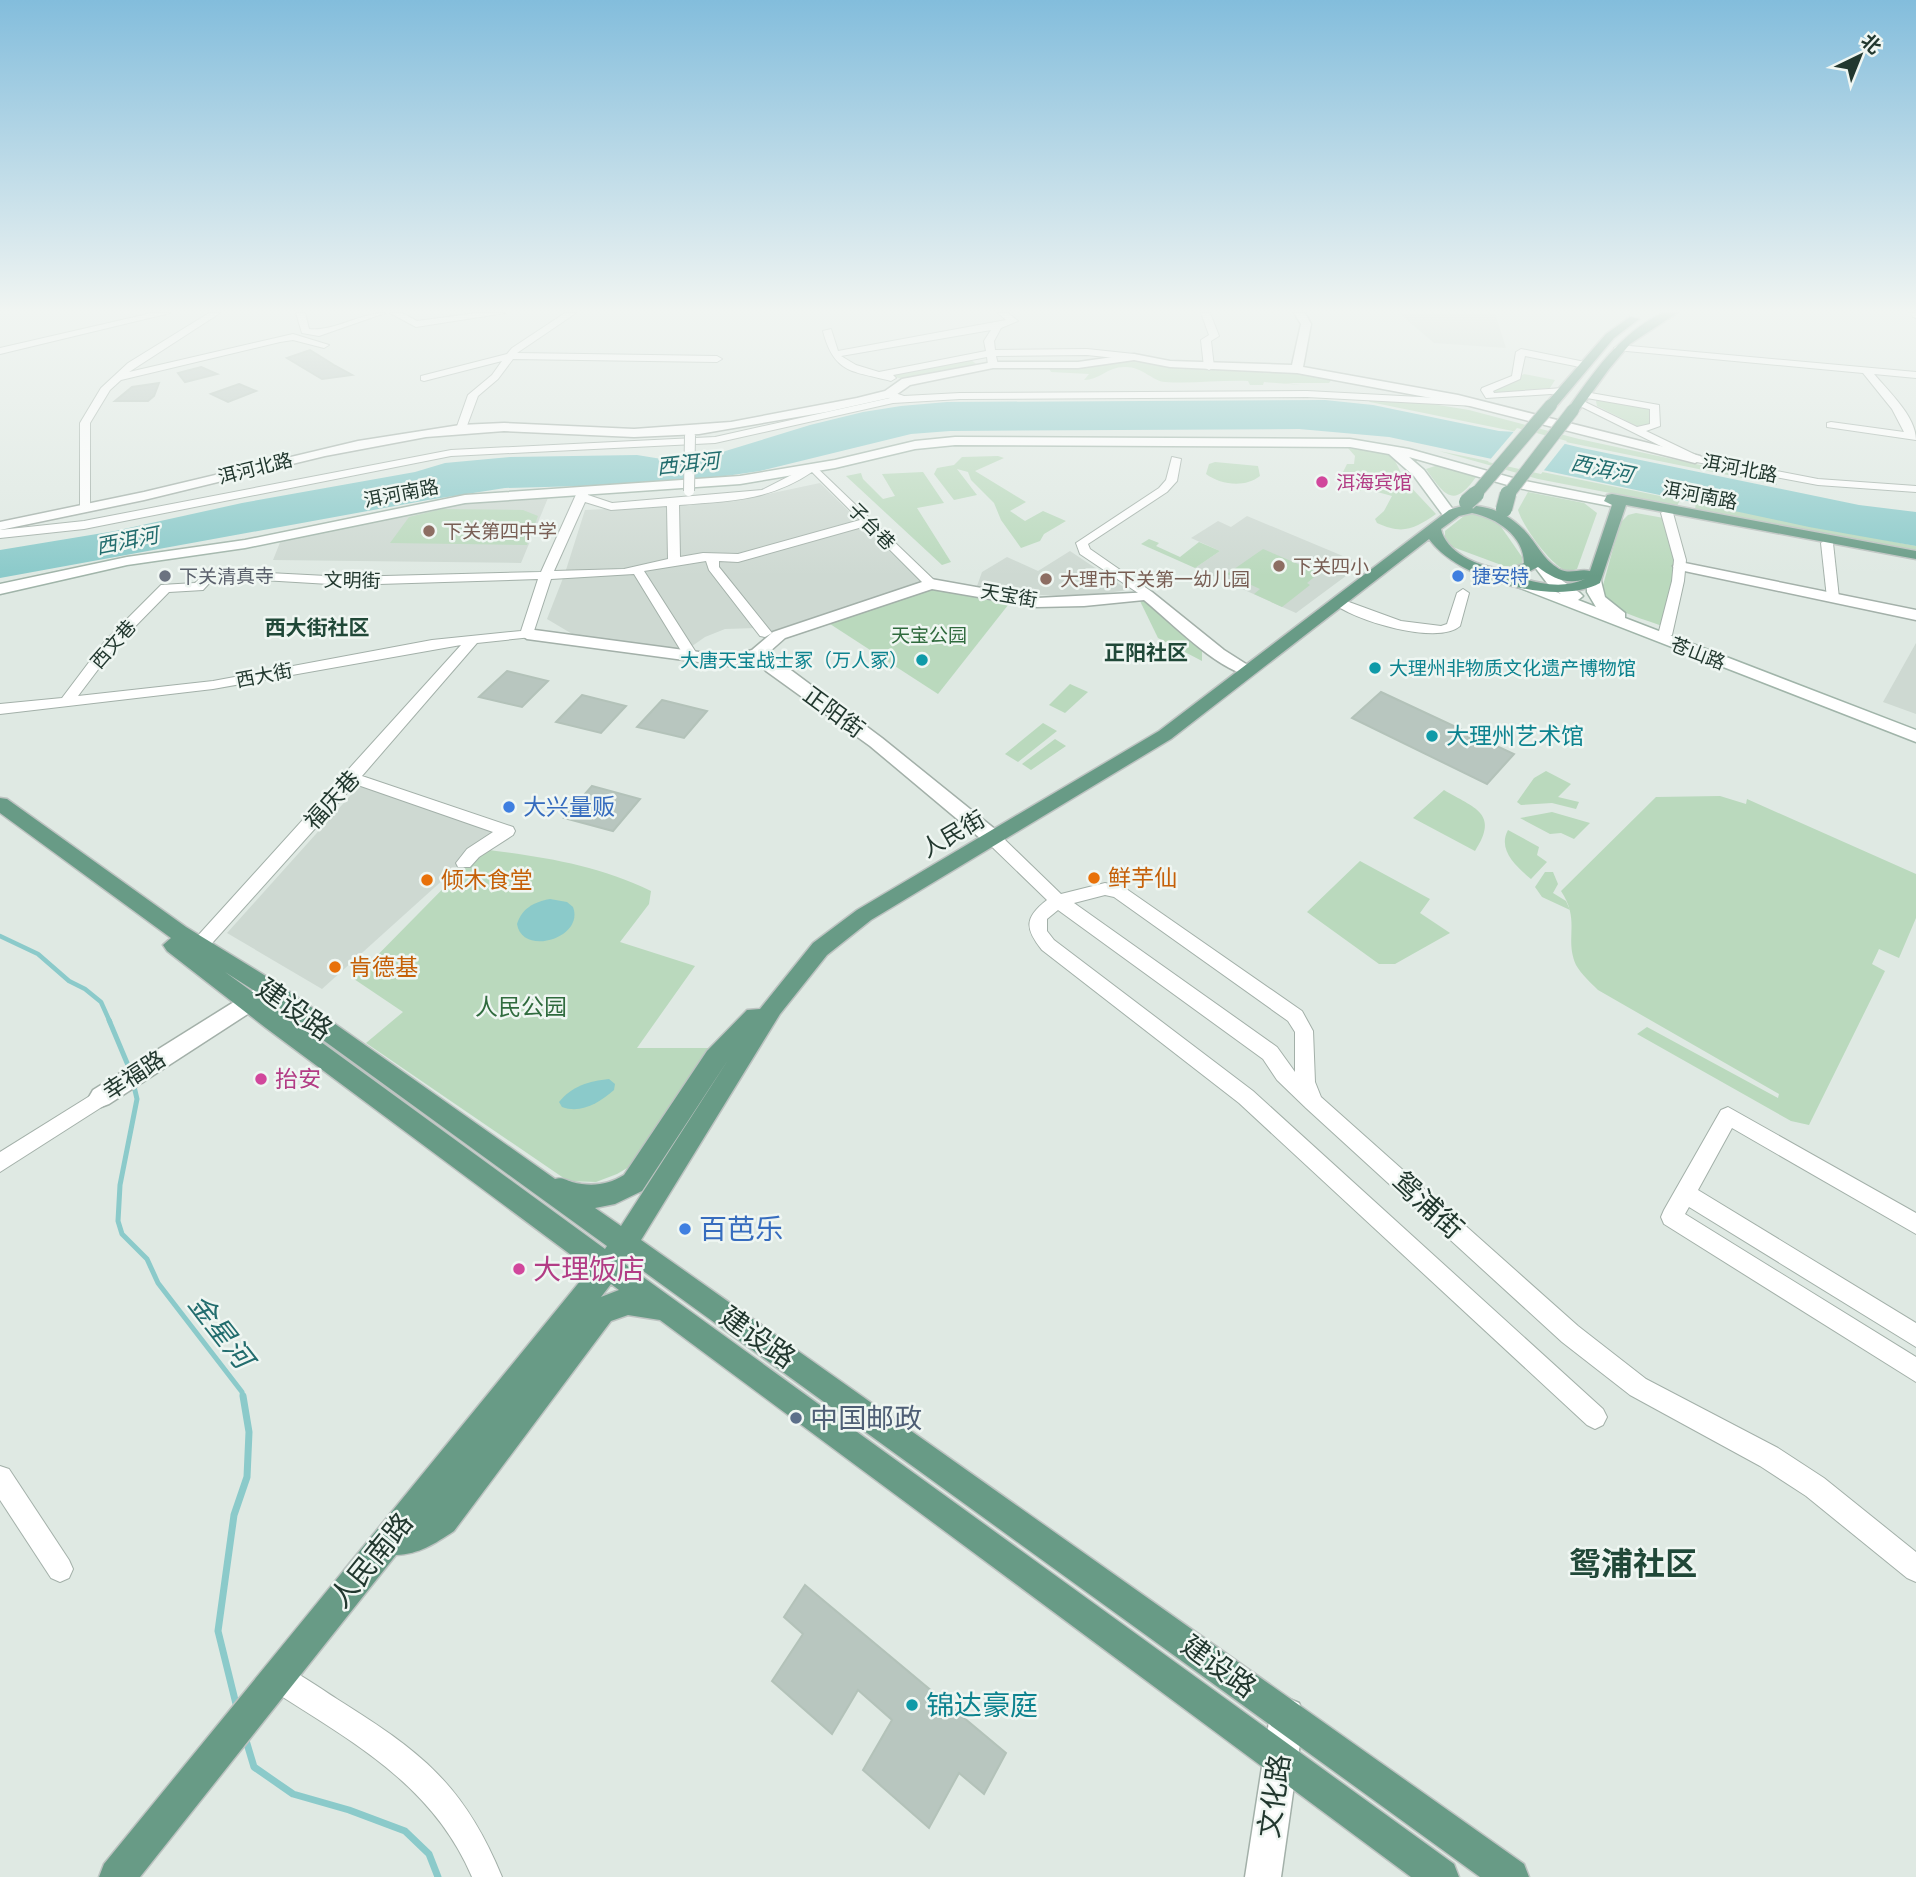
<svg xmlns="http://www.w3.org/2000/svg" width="1916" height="1877" font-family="'DejaVu Sans','Noto Sans SC',sans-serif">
	<rect width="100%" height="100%" fill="#dfe9e3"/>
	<g fill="#ced9d2">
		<polygon points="1399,313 1495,313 1506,348 1434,343"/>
		<polygon points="820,483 923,584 769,632 756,628 725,629 705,637 685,651 584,641 547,619 565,573 585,510 664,506 754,497"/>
		<polygon points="548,498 521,563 273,560 281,540 459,504"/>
		<polygon points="1247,516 1362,564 1296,613 1195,568 1220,551 1191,538 1218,521 1231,527"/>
		<polygon points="1070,551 1128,590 1077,597 1025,594 977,586 982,572 1007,557 1038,571"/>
		<polygon points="1916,643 1916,714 1883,702"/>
		<polygon points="359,786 496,832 322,989 227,933"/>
	</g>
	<g fill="#bad9bd">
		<path d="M1134,358C1199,373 1267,364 1333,378L1329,383H1285L1302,385L1264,382L1263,385H1250L1248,381C1220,380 1192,384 1165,382C1152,381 1142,366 1124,367C1108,367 1099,380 1084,380L1089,374L1051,372L1048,366Z"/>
		<polygon points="970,359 976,364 906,380 888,375"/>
		<polygon points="1524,374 1555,380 1550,388 1500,393 1492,391"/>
		<polygon points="1367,399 1426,403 1469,410 1579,439 1775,481 1777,485 1370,402"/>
		<polygon points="1600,399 1653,407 1654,422 1639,427 1597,406 1596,401"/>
		<path d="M1348,448L1386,453L1395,461L1406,482L1436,514C1414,529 1403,535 1377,523L1375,519L1384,511L1392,496L1370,490L1356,491L1343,472L1347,464H1354L1355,456Z"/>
		<polygon points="1439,451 1680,500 1677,506 1538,479"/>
		<polygon points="998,456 1004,458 975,471 1026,502 1010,511 1025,521 1043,511 1066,521 1044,534 1040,541 1021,548 1001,520 994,503 971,480 968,472 957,469 977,495 954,500 934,474 937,468 954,465 962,457"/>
		<path d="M1215,462L1258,466L1260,476C1245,488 1221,485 1206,474L1209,464Z"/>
		<path d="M1438,465L1476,477C1453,510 1444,494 1426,469Z"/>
		<polygon points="923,472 944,503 917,508 951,562 942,565 846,476 861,473 863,479 883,499 895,496 882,474"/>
		<path d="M1528,492L1584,503L1597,513L1577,569L1568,572C1551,566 1523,527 1518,510Z"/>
		<polygon points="1696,503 1916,546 1916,551 1695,509"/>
		<polygon points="442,509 523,510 538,516 527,545 390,543 409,517"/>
		<polygon points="1469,512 1497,521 1522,557 1522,566 1504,566 1450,546 1445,541 1445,531"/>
		<path d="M1636,513L1664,518L1676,564L1662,626C1642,618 1608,612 1602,589L1620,523L1628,515Z"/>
		<polygon points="1149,539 1159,543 1156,546 1180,557 1199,542 1220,551 1195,568 1141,544"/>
		<polygon points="1263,549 1319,573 1307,583 1310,585 1282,607 1254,594 1260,589 1227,574"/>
		<polygon points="932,586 1012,600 938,694 827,622"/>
		<polygon points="1140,601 1149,601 1202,646 1202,661 1158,638"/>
		<polygon points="1070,684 1088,692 1065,713 1049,705"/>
		<polygon points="1043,723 1057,731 1018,762 1005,754"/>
		<polygon points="1055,739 1066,746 1031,770 1022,764"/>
		<polygon points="1546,771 1571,784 1558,797 1579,802 1576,809 1552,803 1521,805 1517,802 1534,778"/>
		<path d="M1444,790C1474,808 1500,813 1475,851L1413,818Z"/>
		<path d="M1720,796L1746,804L1747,799L1916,874V918L1899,958L1879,949L1872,964L1885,971L1809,1125L1791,1121L1637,1034L1647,1027L1778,1098L1779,1094L1598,990C1591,983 1581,974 1576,965C1564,938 1581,921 1561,891L1656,797Z"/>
		<polygon points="1552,812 1590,823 1574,839 1561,833 1550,834 1520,818"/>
		<path d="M1508,830L1539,847L1537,855L1547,862L1531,879C1517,867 1497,850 1508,830Z"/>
		<path d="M482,849C542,857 595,864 651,891L649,904L620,942L695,966L637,1048H715L639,1161L617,1174L596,1182L568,1181L366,1043L403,1012L354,979Z"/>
		<polygon points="1360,861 1430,899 1420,913 1450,933 1395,964 1379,964 1307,912"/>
		<polygon points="1545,872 1553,872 1558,884 1553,893 1566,901 1570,910 1542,897 1535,887"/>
	</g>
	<g fill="#8bcaca">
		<polygon points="1325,400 1373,405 1499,431 1516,432 1582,448 1859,505 1916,512 1916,546 1809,527 1389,437 1299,429 950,431 911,434 760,471 705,479 655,484 505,488 428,500 0,578 0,550 115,531 242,503 415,472 445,463 510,457 637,455 674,461 719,453 810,425 863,412 901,406 947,402"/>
		<path d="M550,899L567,902L573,907C585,938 522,957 517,924C522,908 534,902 550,899Z"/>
		<path d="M609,1079L615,1084L614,1090C599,1103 581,1114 562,1107L559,1102C572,1086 589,1081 609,1079Z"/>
	</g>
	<polygon fill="#dfe9e3" points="1517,428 1567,441 1541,474 1488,462"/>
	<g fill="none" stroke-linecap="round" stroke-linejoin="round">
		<polyline stroke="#8bcaca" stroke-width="4.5" points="0,936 38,954 69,981 85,989 101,1002 110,1022"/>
		<g stroke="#8bcaca" stroke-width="5">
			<polyline points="109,1020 130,1070"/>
			<polyline points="133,1082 137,1099 120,1185 118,1221 122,1234 147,1259 158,1283 242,1392 243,1398"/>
		</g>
		<g stroke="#8bcaca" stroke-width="7">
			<polyline points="237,1708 218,1631 234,1515 247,1477 249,1432 243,1396"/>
			<polyline points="245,1737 254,1767 293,1794 349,1810 405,1831 429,1854 438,1877"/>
		</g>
	</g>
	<g fill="#b8c6bf" stroke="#b3c2b9" stroke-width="2">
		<polygon points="310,350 334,365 352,375 322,379 287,358"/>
		<polygon points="201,367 217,374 185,382 178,373"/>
		<polygon points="159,383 154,396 148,401 115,401 132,387"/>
		<polygon points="239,384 256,391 228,402 211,394"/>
		<polygon points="507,671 548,681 522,707 479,697"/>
		<polygon points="1381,692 1514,754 1487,784 1352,718"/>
		<polygon points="582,695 626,706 601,733 556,722"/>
		<polygon points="662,700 707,711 684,738 637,727"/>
		<polygon points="592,786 640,799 613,831 564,818"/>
		<polygon points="805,1585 1006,1753 984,1794 959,1773 929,1828 863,1770 892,1720 858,1690 832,1734 772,1681 803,1634 784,1617"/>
	</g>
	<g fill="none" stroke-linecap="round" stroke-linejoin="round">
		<defs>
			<g id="minor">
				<polygon points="152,313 170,313 0,354 0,348"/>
				<polygon points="209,313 220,313 129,372 293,334 329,345 324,348 293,340 280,342 121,380 110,390 90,423 90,510 80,512 80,423 101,388 128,363"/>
				<path d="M296,313H305L309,329C334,332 359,313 385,313L319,336L302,333Z"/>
				<polygon points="390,313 402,313 417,321 477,313 505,313 416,327"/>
				<polygon points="565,313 576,313 517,353 717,356 722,359 717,362 513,359 498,379 478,396 465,431 457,431 456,429 468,395 492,375 502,361 424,381 421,380 421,376 507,354 512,348"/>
				<path d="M998,313H1008L1018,321L1001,328L994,341L995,350L1087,349L1134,354L1139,357L1134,360L1087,355L996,356L998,365L993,368L988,365L987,357L893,375L896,378L891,381C853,371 834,374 823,331L831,329L838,351L1006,320ZM991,330L984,341L986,351L879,372L856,365L841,356Z"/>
				<polygon points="1201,313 1210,313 1219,336 1211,341 1214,367 1209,370 1204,367 1201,340 1209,335"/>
				<polygon points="1911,313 1916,313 1916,318 1913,317"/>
				<path d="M1619,345L1916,372V378L1874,374C1888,391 1916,416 1916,440L1827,427V423L1831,422L1904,432L1892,409L1863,373L1616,350L1614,348Z"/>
				<polygon points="1521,349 1585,362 1590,365 1585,368 1525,356 1520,379 1493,391 1494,393 1563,388 1567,389 1567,393 1486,398 1481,390 1482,388 1512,376 1516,352"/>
				<polygon points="889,391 904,396 960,393 1307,391 1476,400 1481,403 1476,406 1307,397 960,399 893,403 715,443 451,456 84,529 0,538 0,530 84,521 451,450 715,437 890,398 884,394"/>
				<polygon points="1585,392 1659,405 1660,426 1646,431 1698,456 1818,479 1916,486 1916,492 1818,485 1691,461 1574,403 1583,401 1637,427 1650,424 1650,409 1581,397 1580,395"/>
				<polygon points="1172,457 1181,459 1177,481 1167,492 1088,544 1090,549 1152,592 1152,598 1147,599 1080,554 1076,543 1159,488 1166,480"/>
				<path d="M813,464L935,581V587H927L866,526L738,562L719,561V567L772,633L765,637L760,636L709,570L706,561L644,571L697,654L690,658L683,654L634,574L551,579L532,637L477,643L362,776L513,827L515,831L513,835L479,857L470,867H458L456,863L467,849L493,832L355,784L196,961H184L181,956L184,951L461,645L213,689L0,714V704L62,698L105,641L161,585L195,583L208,570L346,577L541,572L579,488H587L588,495L612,503L762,490ZM812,472L860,520L738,554L703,553L680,557L679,505C729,501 769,501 812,472ZM585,502L611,510L667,506L668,559L624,569L554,571ZM215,577L346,585L538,579L521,631L432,640L213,681L78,696L115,647L169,592L203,590Z"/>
				<polygon points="1667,509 1673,513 1686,560 1684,581 1672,635 1665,639 1658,635 1672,581 1674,560 1661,513"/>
				<polygon points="1827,539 1833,543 1839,598 1833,602 1827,598 1821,543"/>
				<path d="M1463,589L1469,593L1460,626C1438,646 1351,620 1332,602L1338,598L1401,621L1441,626L1447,624L1457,593Z"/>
				<path d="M994,833L1000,835L1061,894L1105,883L1125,888L1302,1011L1313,1031L1315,1082L1321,1097L1578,1326L1646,1379L1778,1448L1824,1478L1916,1552V1582L1907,1578L1806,1496L1760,1466L1630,1395L1562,1342L1306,1108L1277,1080L1263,1059L1058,910L1047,919V931L1054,940L1253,1091L1603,1409L1607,1417L1603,1425L1595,1429L1587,1425L1239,1103L1042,950C1024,928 1025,917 1047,900L988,843L986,839ZM1105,895L1114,897L1288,1021L1295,1032V1072L1277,1047L1074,903Z"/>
				<polygon points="101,1089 108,1091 111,1097 108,1103 0,1172 0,1152"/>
				<polygon points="1728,1107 1916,1213 1916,1234 1732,1128 1698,1190 1916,1323 1916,1347 1689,1207 1685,1214 1916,1357 1916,1382 1664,1224 1661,1217 1664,1210 1721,1110"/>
				<polygon points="0,1466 9,1469 69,1560 73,1569 69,1578 60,1582 51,1578 0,1500"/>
				<path d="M277,1663C298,1672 318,1687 337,1699C420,1751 464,1784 502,1877H472C432,1783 349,1740 267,1687L263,1677L267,1667Z"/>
			</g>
			<g id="tertiary">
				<polygon points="1294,313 1305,313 1311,324 1303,367 1458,395 1700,456 1702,459 1695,463 1458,403 1297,373 1170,367 1134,360 1078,368 993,368 910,385 893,397 826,412 699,434 634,437 504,431 426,437 325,456 144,500 0,530 0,522 144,492 358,441 460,425 504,423 634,429 731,422 857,398 885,391 902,379 993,362 1078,362 1134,354 1170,361 1292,365 1301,324"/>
				<polygon points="1680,562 1916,610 1916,620 1675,569 1673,566"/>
				<path d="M931,579L1037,598L1152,592L1224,650L1257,671L1249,676C1214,667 1172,623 1144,600L1084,606L1037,607L932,589L785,638L768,653L882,738L1001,834L1004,839L1001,844H987L870,746L766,671L755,659L729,666L527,639L519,634L527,629L729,656L752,650L773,632Z"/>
				<polygon points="269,980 277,983 280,989 277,995 109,1104 101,1107 93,1104 89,1097 93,1090"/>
				<polygon points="1287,1698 1299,1703 1304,1715 1281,1877 1245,1877 1270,1715 1275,1703"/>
			</g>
			<g id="secondary">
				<polygon points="955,437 1350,439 1409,449 1520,480 1610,498 1617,502 1610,506 1518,488 1409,457 1424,470 1457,515 1450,519 1445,518 1414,476 1389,454 1350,447 955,445 915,449 835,468 740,484 465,503 245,548 127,565 0,594 0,584 127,557 245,540 465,495 740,476 835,460 915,441"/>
				<polygon points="1532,550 1537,551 1557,577 1580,593 1583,596 1578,600 1596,607 1587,592 1587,580 1595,575 1600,577 1605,597 1625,613 1625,618 1916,730 1916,742 1510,584 1507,581 1515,576 1561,594 1547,583 1525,554"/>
			</g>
			<g id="primary">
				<path d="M1662,313H1677L1630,344L1609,369L1577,413H1569L1567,410C1594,372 1619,334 1662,313Z"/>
				<polygon points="1630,317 1639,319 1614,338 1555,408 1547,408 1547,402 1606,334"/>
				<path d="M1612,494L1916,551V559L1626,505L1600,583C1556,607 1457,579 1429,539L1171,739L871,920L827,955L780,1014L641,1240L1524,1864L1529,1877H1480L628,1260L625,1264L1454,1864L1459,1877H1411L660,1320L628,1315L611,1321L454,1531C434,1544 420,1554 396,1555L140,1877H99L104,1864L590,1269L266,1028L167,951L163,945L171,938L0,813V798L7,799L186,927L277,983L555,1179C562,1177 565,1180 572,1182C591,1187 608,1185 624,1175L707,1051L747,1010L760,1009L813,943L857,910L1159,731L1449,510C1475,499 1504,510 1523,529C1537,543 1542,559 1559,569C1571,575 1579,568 1590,571L1612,505L1604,501L1607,495ZM1472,513C1497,518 1524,536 1524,563C1500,579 1446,557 1441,529L1459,516ZM1538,567C1552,578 1567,585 1585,579C1564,589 1539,584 1518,577ZM225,972L261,995L607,1246L605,1249ZM728,1060L621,1226L595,1208L615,1204L642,1191ZM611,1284L619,1290L601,1297Z"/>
			</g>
		</defs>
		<use href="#minor" stroke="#a3b0a9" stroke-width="2"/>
		<use href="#tertiary" stroke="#a3b0a9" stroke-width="3"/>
		<use href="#secondary" stroke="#a0b4a9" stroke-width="3"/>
		<use href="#primary" stroke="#bdc3c1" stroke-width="3"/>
		<use href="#minor" fill="#fff" fill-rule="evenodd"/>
		<use href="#tertiary" fill="#fff" fill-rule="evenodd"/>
		<use href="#secondary" fill="#fff" fill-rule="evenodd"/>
		<use href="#primary" fill="#689b86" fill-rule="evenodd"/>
		<defs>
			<polyline id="minor-bridge" points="689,491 690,436"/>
			<g id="primary-bridge-far1">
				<polyline points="1474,496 1551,405"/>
				<polyline points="1507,496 1573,410"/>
			</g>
			<g id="primary-bridge">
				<polyline points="1467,502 1476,494"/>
				<polyline points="1504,509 1508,494"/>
			</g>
		</defs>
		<use href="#minor-bridge" stroke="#a3b0a9" stroke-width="12" stroke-linecap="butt"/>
		<use href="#primary-bridge-far1" stroke="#bdc3c1" stroke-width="14" stroke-linecap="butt"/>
		<use href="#primary-bridge" stroke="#bdc3c1" stroke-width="18" stroke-linecap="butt"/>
		<use href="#minor-bridge" stroke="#fff" stroke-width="10"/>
		<use href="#primary-bridge-far1" stroke="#689b86" stroke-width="12"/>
		<use href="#primary-bridge" stroke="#689b86" stroke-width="16"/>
	</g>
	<linearGradient id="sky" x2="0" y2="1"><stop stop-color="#83bddc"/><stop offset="0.54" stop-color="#f1f5f2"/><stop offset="1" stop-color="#f1f5f2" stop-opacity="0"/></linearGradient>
	<rect width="1916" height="576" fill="url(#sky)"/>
	<g fill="#d1479c" stroke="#eff6f2" stroke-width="2.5">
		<circle cx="1322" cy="482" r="7"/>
		<circle cx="261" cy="1079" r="7"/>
		<circle cx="519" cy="1269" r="7"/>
	</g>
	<g fill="#8d6e63" stroke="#eff6f2" stroke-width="2.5">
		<circle cx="429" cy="531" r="7"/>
		<circle cx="1279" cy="566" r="7"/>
		<circle cx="1046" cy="579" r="7"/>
	</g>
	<circle fill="#6b7280" stroke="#eff6f2" stroke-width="2.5" cx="165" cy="576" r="7"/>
	<g fill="#3f7fe0" stroke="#eff6f2" stroke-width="2.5">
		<circle cx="1458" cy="576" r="7"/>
		<circle cx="509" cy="807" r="7"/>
		<circle cx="685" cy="1229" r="7"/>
	</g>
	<g fill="#0f9aa8" stroke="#eff6f2" stroke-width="2.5">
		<circle cx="922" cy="660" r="7"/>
		<circle cx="1375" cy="668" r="7"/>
		<circle cx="1432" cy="736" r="7"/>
		<circle cx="912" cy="1705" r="7"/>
	</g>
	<g fill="#e8710a" stroke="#eff6f2" stroke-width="2.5">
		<circle cx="1094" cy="878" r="7"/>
		<circle cx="427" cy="880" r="7"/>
		<circle cx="335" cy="967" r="7"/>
	</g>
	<circle fill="#5c6f8a" stroke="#eff6f2" stroke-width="2.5" cx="796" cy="1418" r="7"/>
	<g text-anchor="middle" stroke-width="5" stroke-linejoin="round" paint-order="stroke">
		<g font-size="19" fill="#22382f" stroke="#eff6f2">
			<text transform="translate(255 468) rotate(-14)" y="7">洱河北路</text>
			<text transform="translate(1740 468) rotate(11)" y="7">洱河北路</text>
			<text transform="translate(401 493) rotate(-11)" y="7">洱河南路</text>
			<text transform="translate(1700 495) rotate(11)" y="7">洱河南路</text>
			<text transform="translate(872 526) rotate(45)" y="7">子台巷</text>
			<text transform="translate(352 580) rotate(1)" y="7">文明街</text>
			<text transform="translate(1009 595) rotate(10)" y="7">天宝街</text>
			<text transform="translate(113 644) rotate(-49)" y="7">西文巷</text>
			<text transform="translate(1698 653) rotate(21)" y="7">苍山路</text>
			<text transform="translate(264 675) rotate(-11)" y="7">西大街</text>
		</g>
		<g font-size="19" fill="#b23c85" stroke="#eff6f2" text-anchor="start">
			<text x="1336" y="489">洱海宾馆</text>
		</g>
		<g font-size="19" fill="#785e54" stroke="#eff6f2" text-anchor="start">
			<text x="443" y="538">下关第四中学</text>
			<text x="1293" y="573">下关四小</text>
			<text x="1060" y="586">大理市下关第一幼儿园</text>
		</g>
		<g font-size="19" fill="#5b616d" stroke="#eff6f2" text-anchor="start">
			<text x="179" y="583">下关清真寺</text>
		</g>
		<g font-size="19" fill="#366cbe" stroke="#eff6f2" text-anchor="start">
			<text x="1472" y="583">捷安特</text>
		</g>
		<g font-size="19" fill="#306b3e" stroke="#eff6f2">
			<text x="929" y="642">天宝公园</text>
		</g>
		<g font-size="19" fill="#0d838f" stroke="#eff6f2" text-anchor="end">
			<text x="908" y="667">大唐天宝战士冢（万人冢）</text>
			<text x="1389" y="675" text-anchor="start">大理州非物质文化遗产博物馆</text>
		</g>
		<g font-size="21" font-style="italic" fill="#226d6e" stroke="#eff6f2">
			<text transform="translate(688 464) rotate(-6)" y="7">西洱河</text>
			<text transform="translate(1602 469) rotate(12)" y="7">西洱河</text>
			<text transform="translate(127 541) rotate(-11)" y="7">西洱河</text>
		</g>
		<g font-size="21" font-weight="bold" fill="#204838" stroke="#eff6f2">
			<text x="317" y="635">西大街社区</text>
			<text x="1146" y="660">正阳社区</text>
		</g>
		<g font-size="23" fill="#22382f" stroke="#eff6f2">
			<text transform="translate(834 712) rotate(36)" y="8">正阳街</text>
			<text transform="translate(332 800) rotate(-48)" y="8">福庆巷</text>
			<text transform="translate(953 834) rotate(-30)" y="8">人民街</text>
			<text transform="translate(134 1075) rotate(-33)" y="8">幸福路</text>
		</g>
		<g font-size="23" fill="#0d838f" stroke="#eff6f2" text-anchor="start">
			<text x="1446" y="744">大理州艺术馆</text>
		</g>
		<g font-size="23" fill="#366cbe" stroke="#eff6f2" text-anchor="start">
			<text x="523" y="815">大兴量贩</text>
		</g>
		<g font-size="23" fill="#c56008" stroke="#eff6f2" text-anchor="start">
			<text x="1108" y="886">鲜芋仙</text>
			<text x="441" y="888">倾木食堂</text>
			<text x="349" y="975">肯德基</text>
		</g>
		<g font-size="23" fill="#306b3e" stroke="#eff6f2">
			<text x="521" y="1015">人民公园</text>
		</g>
		<g font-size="23" fill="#b23c85" stroke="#eff6f2" text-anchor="start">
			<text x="275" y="1087">抬安</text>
		</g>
		<g font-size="28" fill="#22382f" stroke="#eff6f2">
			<text transform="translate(295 1009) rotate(35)" y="10">建设路</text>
			<text transform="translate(1428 1205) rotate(42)" y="10">鸳浦街</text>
			<text transform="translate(758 1337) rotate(35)" y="10">建设路</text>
			<text transform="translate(371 1560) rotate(-51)" y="10">人民南路</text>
			<text transform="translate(1219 1666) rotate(36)" y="10">建设路</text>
			<text transform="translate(1274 1796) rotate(-82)" y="10">文化路</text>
		</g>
		<g font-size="28" fill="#366cbe" stroke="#eff6f2" text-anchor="start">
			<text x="699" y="1239">百芭乐</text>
		</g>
		<g font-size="28" fill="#b23c85" stroke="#eff6f2" text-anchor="start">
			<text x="533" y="1279">大理饭店</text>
		</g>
		<g font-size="28" font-style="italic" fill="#226d6e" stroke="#eff6f2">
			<text transform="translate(221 1331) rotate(52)" y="10">金星河</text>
		</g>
		<g font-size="28" fill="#4e5e75" stroke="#eff6f2" text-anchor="start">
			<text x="810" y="1428">中国邮政</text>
		</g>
		<g font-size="28" fill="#0d838f" stroke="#eff6f2" text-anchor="start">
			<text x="926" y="1715">锦达豪庭</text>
		</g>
		<g font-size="32" font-weight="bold" fill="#204838" stroke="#eff6f2">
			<text x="1633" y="1575">鸳浦社区</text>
		</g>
	</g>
	<g transform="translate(1860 56) rotate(43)" stroke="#eff6f2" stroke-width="5" paint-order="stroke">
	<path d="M0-5L12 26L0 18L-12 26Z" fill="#22382f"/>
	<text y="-10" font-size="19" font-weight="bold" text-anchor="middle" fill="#22382f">北</text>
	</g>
</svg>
